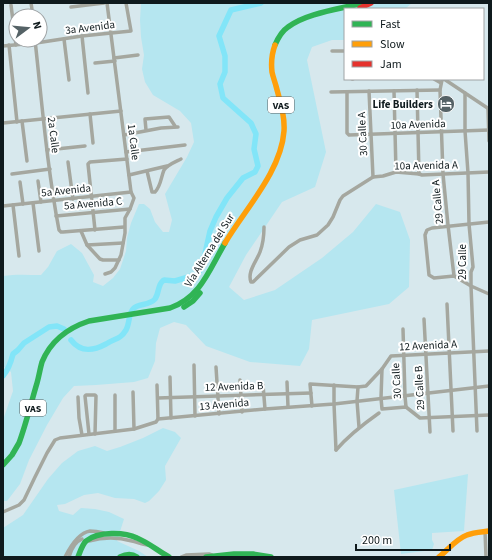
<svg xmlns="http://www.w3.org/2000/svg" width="492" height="560" font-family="'Source Sans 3',sans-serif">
	<rect width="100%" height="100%" fill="#d7e8ed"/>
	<g fill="#b5e6f0">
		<path d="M141,3H412L405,9H345V40H332L312,47L307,60L326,152L315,187L282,202L246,255L229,287L244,300L275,290L322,258L353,232L376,204L400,212L410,240L409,287L389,304L312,320L309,349L300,366L250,362L206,346L186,325L174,322L160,328L156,343L155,361L148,378L134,382L96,385L74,386L63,398L47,425L29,460L20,484L7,501H3V420L13,391L11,372L3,366V276C16,274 28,275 41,275L48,267L57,251L71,244L82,253L94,275L93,282L103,286L113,278L120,269L126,251L127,238L131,223L139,204H144L150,209L155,222L163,232H169L172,220L165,194L187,157L194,142L191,123L180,111L153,95L145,82L142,69L144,55L141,37L140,20Z"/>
		<polygon points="163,428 175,432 181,438 165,466 166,480 159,491 149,501 145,503 134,499 115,498 98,493 84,495 65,504 57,505 59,511 73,515 81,508 95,509 109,512 124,519 117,541 139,551 148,557 3,557 3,528 23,515 48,479 62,463 78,451 95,446 107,451 120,447 143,438"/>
		<polygon points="468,474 464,531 432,533 432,540 434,544 432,550 401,554 394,490"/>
	</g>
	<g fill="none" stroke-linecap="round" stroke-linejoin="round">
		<g stroke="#82e5f8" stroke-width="5.5">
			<path d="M71,340C81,353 93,351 106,344C115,338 120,340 126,330C130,323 128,315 133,309C138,303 149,306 155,299C158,295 158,289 160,285C160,284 163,280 164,280L175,281L195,275L199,272L202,267L210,231L216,217L227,198L243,178L255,172L258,166L254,149L256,134L251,123L223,98L220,84L225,72V56L219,36L231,10L261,3"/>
			<path d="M3,376C9,369 11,362 13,354L18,350L24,343L49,327L57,326L64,329"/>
		</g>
		<g stroke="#a5a79f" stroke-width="3.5">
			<polyline points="31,3 33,16"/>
			<polyline points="11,5 16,45"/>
			<polyline points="71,7 104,3"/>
			<polyline points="82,36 88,93"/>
			<polyline points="64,39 69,80"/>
			<path d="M35,40C42,103 47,167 59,230L61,232H63L124,227"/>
			<polyline points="9,45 17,122"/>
			<polyline points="3,46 36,43 82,36 131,31 126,3"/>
			<polyline points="332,51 345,51"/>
			<polyline points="114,58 138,55"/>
			<polyline points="95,63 115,61"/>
			<polyline points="352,79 353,79"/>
			<polyline points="434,79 441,83"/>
			<polyline points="417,90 419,174"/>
			<polyline points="369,91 373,177"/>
			<polyline points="394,91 396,172"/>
			<polyline points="331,92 440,90"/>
			<polyline points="347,92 347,133 349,135 489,130"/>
			<polyline points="465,93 465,131 468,173 469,224 473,267 471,272 471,286 477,431"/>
			<polyline points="488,108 489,141"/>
			<polyline points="90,114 93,143"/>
			<polyline points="22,121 27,161"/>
			<polyline points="3,123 121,111"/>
			<polyline points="146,130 145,119 169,117 175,126"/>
			<polyline points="124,135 161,128 178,127"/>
			<polyline points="47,150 85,146"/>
			<polyline points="126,152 185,145"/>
			<polyline points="68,162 73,199"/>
			<path d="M147,171L152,192H155C161,186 161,177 164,170C167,165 175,162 181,159"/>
			<polyline points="12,174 50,169"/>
			<polyline points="129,175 167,166"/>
			<polyline points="38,181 41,202"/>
			<polyline points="20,182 23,204"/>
			<polyline points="33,203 39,251"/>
			<polyline points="13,205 19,256"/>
			<polyline points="3,206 131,192"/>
			<polyline points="56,216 130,209"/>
			<polyline points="489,222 432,228 427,230 425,235 429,275 434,278 454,276 471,286 489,294"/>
			<path d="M264,227C264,236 263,244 260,252C256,262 247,272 251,282H253L289,247L300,240L317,235L328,225L333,217L340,200L343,196L373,177L383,176L396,172L419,174L422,175L489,172"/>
			<polyline points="95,230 88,164 90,162 127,159"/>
			<polyline points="81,231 87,245 100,259 103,260 119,260"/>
			<polyline points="87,245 123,243"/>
			<polyline points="105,274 111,272 115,268 121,255 125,233 125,218 130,209 134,198 131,192 107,3"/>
			<polyline points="454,276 448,225 443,174 440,90 442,80 444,79 489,109"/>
			<polyline points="447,304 453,431"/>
			<polyline points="424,319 430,432"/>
			<polyline points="403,329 405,396 406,407"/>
			<polyline points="194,365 195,416"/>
			<polyline points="216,367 219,414"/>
			<polyline points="382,369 381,398 382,409 406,407 420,418 489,415"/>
			<polyline points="170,377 171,418"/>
			<polyline points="240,380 242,412"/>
			<polyline points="287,382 288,407"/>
			<polyline points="157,385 158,419"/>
			<polyline points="263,385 265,409"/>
			<polyline points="334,385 334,404 336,450"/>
			<polyline points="358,387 357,401 359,427"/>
			<polyline points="133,392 134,429"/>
			<polyline points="115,395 115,431"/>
			<polyline points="78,397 79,418 82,435"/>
			<polyline points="158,398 311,393"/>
			<polyline points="312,406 310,384 358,387 366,386 382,369 391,356 489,351"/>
			<polyline points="89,434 85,396 86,395 95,395 96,396 95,434"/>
			<path d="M336,450C349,435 362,425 379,413"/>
			<polyline points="3,512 19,505 24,500 35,477 47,453 55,440 60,438 134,429 156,422 158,419 265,409 334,404 489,386"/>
			<polyline points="485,531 486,557"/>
			<path d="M89,541C103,537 118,537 132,541C137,542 142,545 148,545"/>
			<path d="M65,557C70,547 78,533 90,531C95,531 100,532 104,533"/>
			<path d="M69,557C71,550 75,542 82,539"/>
			<polyline points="181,557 186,555 209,554 212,555"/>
		</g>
		<g stroke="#30b455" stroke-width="5.5">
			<path d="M275,45C278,38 282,31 288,27C306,13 340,9 363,3"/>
			<polyline points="184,307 193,301 200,293"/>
			<path d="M3,465L12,455L19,443C26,424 31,403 37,383C39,376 40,369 42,362C51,340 68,328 89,321L170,308C201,297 209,270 225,243"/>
			<path d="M78,557C80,552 82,545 86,541C98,531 125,532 137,538C149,543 158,551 169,557"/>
			<path d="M120,557C126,554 131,553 137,557"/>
			<polyline points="206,557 234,554 253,554 271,557"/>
		</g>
		<g stroke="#ff9f0a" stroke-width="5.5">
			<path d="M225,243C245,209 281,172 284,131C285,116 280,101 276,86C275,82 273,77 272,72C271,63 272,53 275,45"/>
			<path d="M439,557C448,550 456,539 467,535C474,532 482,532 489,531"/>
		</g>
		<polyline stroke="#e5322d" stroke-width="5.5" points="360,8 371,3"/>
	</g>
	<defs>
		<symbol id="hotel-disc" viewBox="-11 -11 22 22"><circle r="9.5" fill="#556266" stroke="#fff"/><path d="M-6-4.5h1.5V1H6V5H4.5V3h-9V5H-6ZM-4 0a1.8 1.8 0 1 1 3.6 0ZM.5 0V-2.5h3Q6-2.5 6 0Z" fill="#fff"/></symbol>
	</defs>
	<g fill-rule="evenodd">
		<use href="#hotel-disc" x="436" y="94" width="20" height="20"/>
	</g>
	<g text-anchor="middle" stroke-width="4" stroke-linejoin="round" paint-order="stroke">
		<g fill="#fff" stroke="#575f61" stroke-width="1">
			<rect x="268" y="97" width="26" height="16" rx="3"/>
			<rect x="20" y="400" width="26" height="16" rx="3"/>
		</g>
		<g font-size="10" font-weight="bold" fill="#0f1a1d">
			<text x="281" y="109">VAS</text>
			<text x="33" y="412">VAS</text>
		</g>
		<g font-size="11" fill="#0f1a1d" stroke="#fff">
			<text transform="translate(90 27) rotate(-7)" y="4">3a Avenida</text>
			<text transform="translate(418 124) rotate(-2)" y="4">10a Avenida</text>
			<text transform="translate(362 134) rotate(-93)" y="4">30 Calle A</text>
			<text transform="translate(54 135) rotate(83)" y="4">2a Calle</text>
			<text transform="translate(134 142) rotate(83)" y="4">1a Calle</text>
			<text transform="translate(426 165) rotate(-1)" y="4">10a Avenida A</text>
			<text transform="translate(66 190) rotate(-6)" y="4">5a Avenida</text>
			<text transform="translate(437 202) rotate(-95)" y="4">29 Calle A</text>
			<text transform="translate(93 203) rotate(-5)" y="4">5a Avenida C</text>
			<text transform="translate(209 250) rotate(-58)" y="4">Vía Alterna del Sur</text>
			<text transform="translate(462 262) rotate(-90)" y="4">29 Calle</text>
			<text transform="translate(428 345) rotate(-3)" y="4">12 Avenida A</text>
			<text transform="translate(396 381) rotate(-93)" y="4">30 Calle</text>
			<text transform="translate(234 386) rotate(-2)" y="4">12 Avenida B</text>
			<text transform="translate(419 388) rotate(-93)" y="4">29 Calle B</text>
			<text transform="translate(224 404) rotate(-5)" y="4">13 Avenida</text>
		</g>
		<g font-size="11" font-weight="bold" fill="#0f1a1d" stroke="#fff" text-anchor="end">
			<text x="433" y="108">Life Builders</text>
		</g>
	</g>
	<rect width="492" height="560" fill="none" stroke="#0f1a1d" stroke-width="8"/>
	<rect x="344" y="8" width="140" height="72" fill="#ffffff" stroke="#9fa3a5"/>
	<rect x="352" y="21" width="20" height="6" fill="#30b455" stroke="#9fa3a5"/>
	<text x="380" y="28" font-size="12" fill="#0f1a1d">Fast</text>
	<rect x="352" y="41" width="20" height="6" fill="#ff9f0a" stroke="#9fa3a5"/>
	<text x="380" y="48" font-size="12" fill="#0f1a1d">Slow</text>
	<rect x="352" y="61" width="20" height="6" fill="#e5322d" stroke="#9fa3a5"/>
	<text x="380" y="68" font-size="12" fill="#0f1a1d">Jam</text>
	<g transform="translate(28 28) rotate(74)"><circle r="19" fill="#ffffff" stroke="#9fa3a5"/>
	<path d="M0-3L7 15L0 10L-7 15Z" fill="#556266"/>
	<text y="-6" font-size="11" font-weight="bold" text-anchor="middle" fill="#0f1a1d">N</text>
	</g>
	<path d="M356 544v6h94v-6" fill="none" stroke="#0f1a1d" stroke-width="2"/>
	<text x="362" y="544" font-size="12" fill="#0f1a1d" stroke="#ffffff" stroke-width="3" paint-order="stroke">200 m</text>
</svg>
